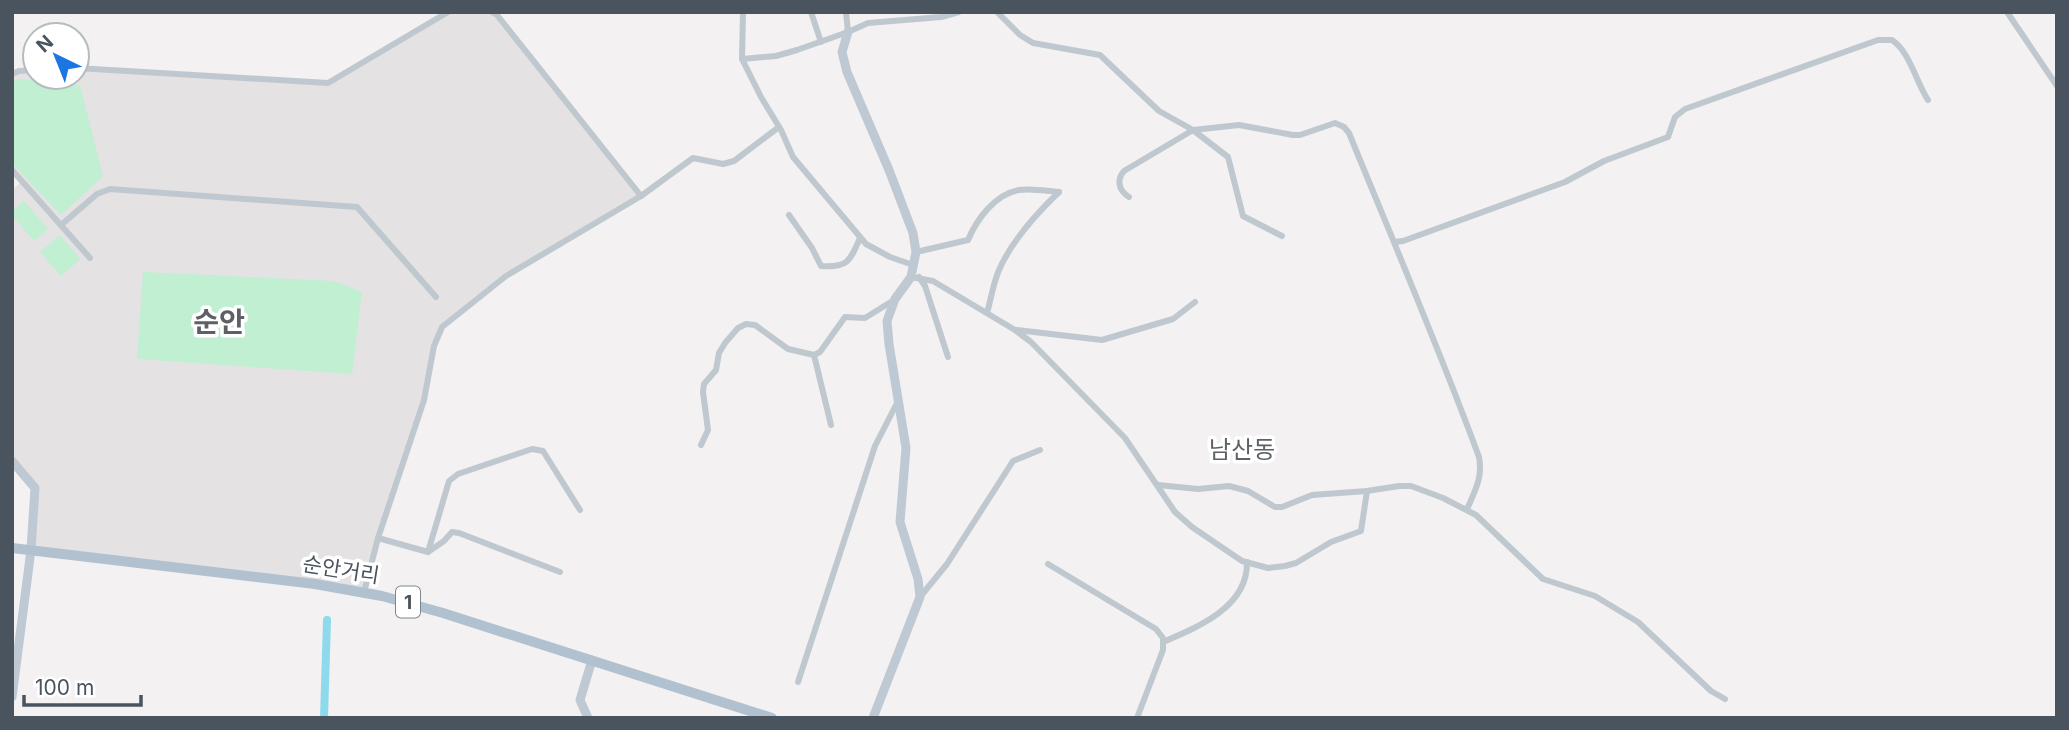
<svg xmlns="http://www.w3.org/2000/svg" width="2069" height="730" font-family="Inter,'Noto Sans KR',sans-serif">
	<rect width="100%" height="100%" fill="#f3f1f1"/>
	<polygon fill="#e4e2e3" points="448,12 492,12 641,196 506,276 449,319 437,336 424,400 364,592 31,550 35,488 12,461 12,190 22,181 12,170 12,74 35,70 35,77 77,77 77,68 328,83"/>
	<g fill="#c0efd2">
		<polygon points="20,79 80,85 103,176 61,215 12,163 12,83"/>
		<polygon points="24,201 48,229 34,241 12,215 12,211"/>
		<polygon points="60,235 80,259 61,276 40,252"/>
		<polygon points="143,272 335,281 362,292 352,374 137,359"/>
	</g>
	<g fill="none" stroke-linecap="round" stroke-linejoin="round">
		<polyline stroke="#8edaec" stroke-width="8" points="324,718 327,620"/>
		<g stroke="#bfc8cf" stroke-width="6">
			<polyline points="492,12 497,15 641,196 693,158 723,164 734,161 779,127"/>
			<polyline points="743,12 742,59 761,97 781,130 793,157 866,244 890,257 913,265"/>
			<polyline points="811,12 821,42"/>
			<polyline points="846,12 848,32"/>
			<polyline points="997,12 1020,35 1033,43 1100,55 1159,111 1193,130 1228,157 1243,216 1282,236"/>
			<polyline points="2007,12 2057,86"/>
			<polyline points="742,59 776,56 797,50 848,32 868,23 941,17 959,12"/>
			<polyline points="77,68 328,83 448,12"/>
			<polyline points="12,74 19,71 35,70"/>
			<polyline points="12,170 90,258"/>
			<path d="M1129,197C1119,191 1116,180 1124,171L1193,130L1239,125L1293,135H1300L1335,123L1344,127L1349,133C1393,241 1439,348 1479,457C1483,477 1475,491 1467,509"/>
			<path d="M789,215L812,248L821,266C848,268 850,261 860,238"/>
			<polyline points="61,225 97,194 110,189 357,207 436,297"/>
			<path d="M1395,242L1403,241L1565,182L1604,161L1668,137L1675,117L1685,109L1878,40H1892C1910,52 1916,82 1928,100"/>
			<path d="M916,252L968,240C977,219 995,194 1019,190C1031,188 1047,191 1059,192"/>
			<polyline points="911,277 933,281 1015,330 1031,342 1125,438 1175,512 1192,527 1242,561 1268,568 1285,566 1296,563 1331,542 1361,531 1367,491"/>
			<polyline points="919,277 925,286 948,357"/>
			<path d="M987,313C991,299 993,284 999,270C1012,240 1036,214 1059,192"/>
			<polyline points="1017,330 1102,340 1173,319 1195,302"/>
			<polyline points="814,355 831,425"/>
			<polyline points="701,445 708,430 703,392 704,384 716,370 719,353 725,343 738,328 746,324 755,325 788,349 814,355 820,352 845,317 865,318 894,300"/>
			<polyline points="1158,485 1198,489 1229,486 1248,491 1275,507 1282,507 1312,495 1367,491 1399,486 1411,486 1443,498 1476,515 1543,579 1595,596 1638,622 1711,691 1725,699"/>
			<polyline points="378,538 424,400 434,346 442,327 506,276 641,196"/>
			<polyline points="428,552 444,541 452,532 459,533 560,572"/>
			<polyline points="1048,564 1156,629 1163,638 1163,650 1137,718"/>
			<polyline points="364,592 378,538 428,552 449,481 458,474 532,449 543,451 580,510"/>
			<polyline points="920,597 947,564 1013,461 1040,450"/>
			<path d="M1163,642C1198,627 1248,607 1247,562"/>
			<polyline points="798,682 875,446 898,401"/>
		</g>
		<g stroke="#bfc9d4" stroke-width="9">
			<polyline points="848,32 842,52 847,72 889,170 913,233 916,252 911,277 895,299 887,321 889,344 906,448 900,522 918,579 920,597 873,718"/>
			<polyline points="12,461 35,488 31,550 12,697"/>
			<polyline points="588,718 580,700 592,660"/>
		</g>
		<polyline stroke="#b1c1cf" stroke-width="10" points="12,548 315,584 382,596 443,613 772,718"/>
	</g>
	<g text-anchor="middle" stroke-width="7" stroke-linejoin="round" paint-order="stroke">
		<rect fill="#fff" stroke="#80878e" stroke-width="2" x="396" y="586.5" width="24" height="31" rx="5"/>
		<g font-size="19" font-weight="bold" fill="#49545e">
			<text x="408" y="609">1</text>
		</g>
		<g font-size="21" fill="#49545e" stroke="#fff">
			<text transform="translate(341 570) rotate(9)" y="7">순안거리</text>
		</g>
		<g font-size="24" fill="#5d6166" stroke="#fff">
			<text x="1242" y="458">남산동</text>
		</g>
		<g font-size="28" font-weight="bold" fill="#5d6166" stroke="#fff">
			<text x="219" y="332">순안</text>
		</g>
	</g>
	<rect width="2069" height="730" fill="none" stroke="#49545e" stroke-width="28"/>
	<g transform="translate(56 56) rotate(317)"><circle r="33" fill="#ffffff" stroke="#b6bbbf" stroke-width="2"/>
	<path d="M0-5L12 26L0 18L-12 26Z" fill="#1b76e3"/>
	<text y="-10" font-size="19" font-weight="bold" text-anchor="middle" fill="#49545e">N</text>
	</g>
	<path d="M24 695v10h117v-10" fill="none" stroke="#49545e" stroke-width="3.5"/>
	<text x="35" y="695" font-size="21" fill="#49545e" stroke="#ffffff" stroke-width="5" paint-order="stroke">100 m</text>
</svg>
